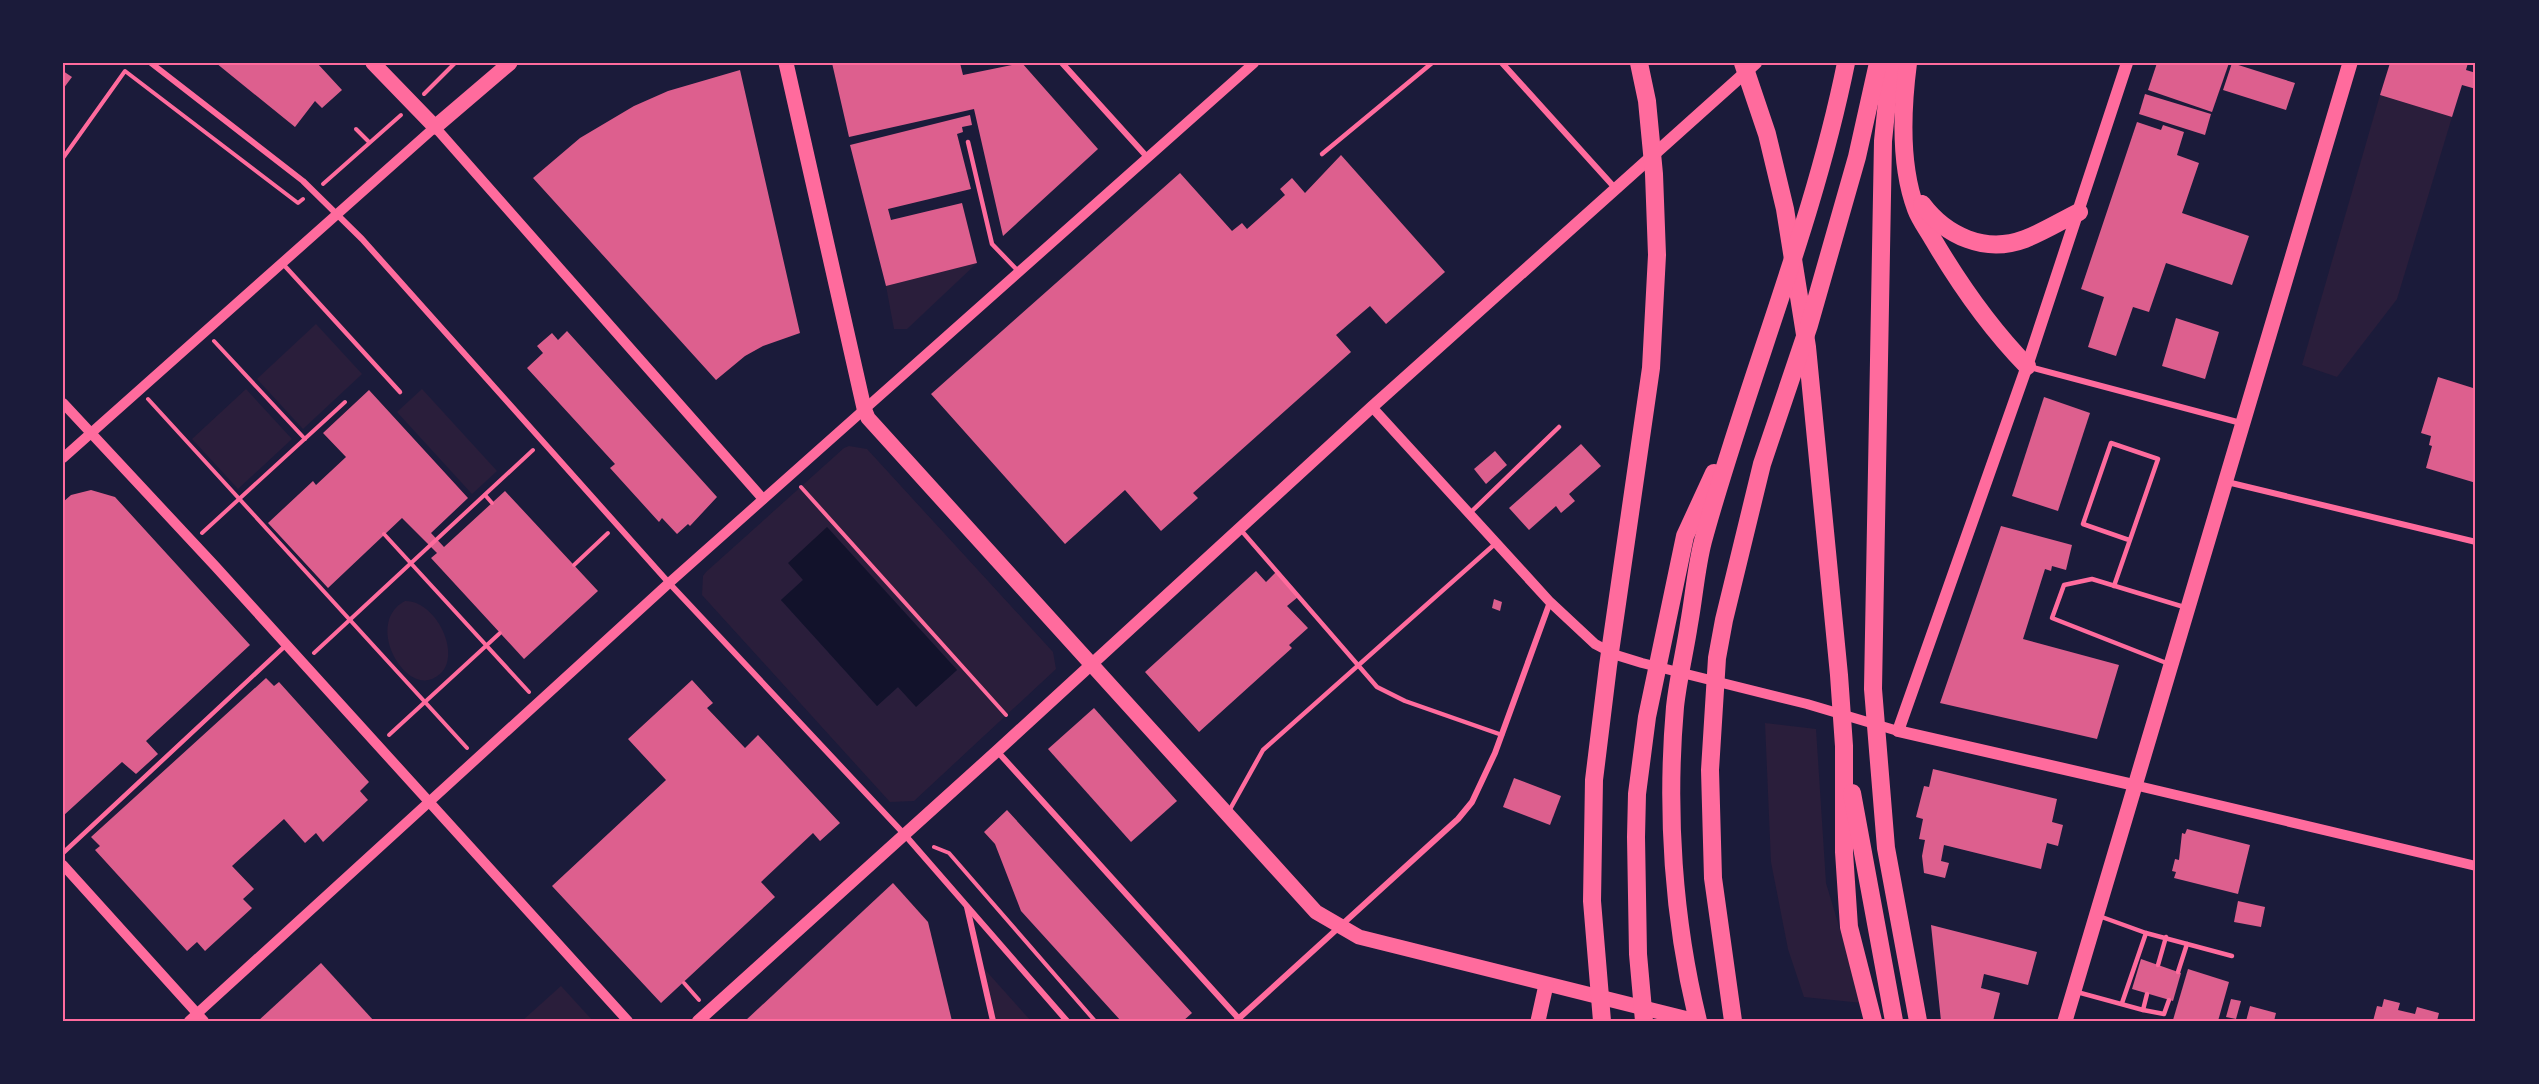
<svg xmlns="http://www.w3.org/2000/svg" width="2539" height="1084" font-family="Commissioner,sans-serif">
	<rect width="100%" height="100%" fill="#1b1b3a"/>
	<g fill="#2a1e3b" fill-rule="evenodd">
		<polygon points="2380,95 2452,117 2397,299 2337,377 2302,365"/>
		<polygon points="977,263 907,329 894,329 886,286"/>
		<polygon points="316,324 362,374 303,429 257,379"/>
		<polygon points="246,389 292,439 238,489 192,439"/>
		<polygon points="422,389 497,471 472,494 397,412"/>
		<path d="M849,446L867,449L1053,652L1056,669L914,801L890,802L702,595L703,576L706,572L844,448ZM827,527L957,670L916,706L898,687L877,706L781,600L803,580Z"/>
		<path d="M405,601C438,600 468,665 432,679C402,691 365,622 405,601Z"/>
		<polygon points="1765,723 1816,729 1826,883 1862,1003 1804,997 1788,949 1771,862"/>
		<polygon points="980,964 1031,1021 993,1021"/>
		<polygon points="561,986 593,1021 522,1021"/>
	</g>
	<polygon fill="#12122b" points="827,527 957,670 916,707 898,687 877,706 781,600 803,580 788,563"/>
	<g fill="#dd5f8e">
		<polygon points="216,63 317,63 342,90 322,108 315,101 295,127"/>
		<polygon points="832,63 960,63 963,75 1022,63 1098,149 1003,236 974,109 849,137"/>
		<polygon points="2157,63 2229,63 2212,112 2148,90"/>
		<polygon points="2232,63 2295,83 2286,110 2223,90"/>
		<polygon points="2390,63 2468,63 2466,70 2476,73 2476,89 2462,85 2452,117 2380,95"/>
		<polygon points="740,70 800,333 763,346 745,356 716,380 533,178 580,138 634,106 668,91"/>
		<polygon points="63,71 72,77 63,89"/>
		<polygon points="2145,94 2211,114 2205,135 2139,114"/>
		<polygon points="970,115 972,125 962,127 963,132 957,134 971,189 888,209 891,220 962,203 977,263 886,286 850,145"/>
		<polygon points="2137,122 2161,130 2163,125 2184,132 2177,155 2199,163 2182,213 2249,236 2232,285 2166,263 2149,312 2133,307 2116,356 2088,347 2104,297 2081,289"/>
		<polygon points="1341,155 1445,272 1386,324 1370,306 1336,335 1351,352 1193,493 1198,498 1161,531 1125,490 1065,544 931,394 1180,173 1232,231 1242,223 1247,229 1285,195 1280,189 1292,178 1305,193"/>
		<polygon points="2176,318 2219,332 2205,379 2162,366"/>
		<polygon points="567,331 717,497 690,526 688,524 677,534 662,518 659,522 610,468 615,464 527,368 543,353 537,346 552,333 558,340"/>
		<polygon points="2438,377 2473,388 2474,384 2476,385 2476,483 2426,468 2432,446 2429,445 2431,436 2421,433"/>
		<polygon points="369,390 468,498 431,533 444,547 505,491 598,591 524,659 431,558 437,553 402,518 328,588 268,523 313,481 316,485 346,457 323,433"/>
		<polygon points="2044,397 2090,413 2058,511 2012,496"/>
		<polygon points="1581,444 1601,466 1569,494 1575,501 1561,513 1556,506 1529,530 1509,508"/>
		<polygon points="1495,451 1507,465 1486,484 1474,469"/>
		<polygon points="91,490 115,497 250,645 146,741 158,754 136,774 122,762 63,816 63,502 71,495"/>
		<polygon points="2001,526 2072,545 2066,570 2052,566 2051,571 2045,569 2023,639 2119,665 2097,739 1940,703"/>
		<polygon points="1256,571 1266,582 1276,572 1298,597 1287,606 1308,628 1289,645 1292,648 1199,732 1145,672"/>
		<polygon points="1494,599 1502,602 1500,611 1492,608"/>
		<polygon points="266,678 274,686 279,682 369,782 360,791 368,800 323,842 316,833 305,843 284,819 232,866 254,889 243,899 252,908 205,951 197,942 187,951 95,850 100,846 91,837"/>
		<polygon points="692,680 713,703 707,708 745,748 758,735 840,823 820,841 813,833 761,882 775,897 661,1003 552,886 666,780 628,739"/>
		<polygon points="1094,708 1177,801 1131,842 1048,749"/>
		<polygon points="1933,769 2057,799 2052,822 2063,825 2058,846 2047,843 2041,869 1944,845 1941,861 1949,863 1945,878 1924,873 1922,856 1925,840 1919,839 1923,819 1916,817 1924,786 1929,787"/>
		<polygon points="1514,778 1561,796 1550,825 1503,807"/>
		<polygon points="1007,810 1192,1013 1183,1021 1121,1021 1021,911 995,844 984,832"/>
		<polygon points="2187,829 2250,845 2238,894 2174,878 2176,872 2172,871 2175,859 2179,860 2182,833 2185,834"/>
		<polygon points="893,883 928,922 952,1021 745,1021"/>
		<polygon points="2238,901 2265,907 2261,927 2234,922"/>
		<polygon points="1931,925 2037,952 2028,985 1984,974 1981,988 2000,993 1993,1021 1941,1021"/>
		<polygon points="2141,959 2181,973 2173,1001 2132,989"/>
		<polygon points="321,963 374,1021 258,1021"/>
		<polygon points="2188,969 2229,982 2218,1021 2173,1020"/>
		<polygon points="2231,999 2241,1001 2236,1019 2226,1017"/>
		<polygon points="2384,999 2400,1003 2398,1010 2415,1014 2417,1007 2439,1013 2437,1021 2373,1021 2377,1006 2382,1007"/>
		<polygon points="2250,1006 2276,1013 2274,1021 2246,1021"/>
	</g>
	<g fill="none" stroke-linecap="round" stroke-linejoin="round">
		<g stroke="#ff6b9d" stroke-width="4">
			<polyline points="424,94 455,63"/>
			<polyline points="356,129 369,142"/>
			<polyline points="63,158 125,71 298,203 303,199"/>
			<polyline points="323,184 401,115"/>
			<polyline points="214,341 305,439"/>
			<polyline points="148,399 467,748"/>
			<polyline points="801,487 1006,715"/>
			<polyline points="485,495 492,503"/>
			<polyline points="202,533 345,402"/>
			<polyline points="384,534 529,692"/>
			<polyline points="574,565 608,533"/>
			<polyline points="314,653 533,450"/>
			<polyline points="389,735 500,633"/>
			<polyline points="934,847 949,853 1095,1021"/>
			<polyline points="684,983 699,1000"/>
		</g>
		<g stroke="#ff6b9d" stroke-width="4.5">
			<polyline points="968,142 992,244 1019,272"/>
			<polyline points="1322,154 1432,63"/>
			<polyline points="283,264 400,392"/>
			<polyline points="1469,514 1559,427"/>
			<polyline points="1240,529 1377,687 1405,701 1502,735"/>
			<polyline points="2114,586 2158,459 2111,443 2083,524 2129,540"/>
			<polyline points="2169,664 2052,618 2064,585 2092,579 2184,607"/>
			<polyline points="1229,811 1263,750 1496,543"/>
			<polyline points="63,853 285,646"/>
			<polyline points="2099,916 2146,933 2232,956"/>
			<polyline points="2158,965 2166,937"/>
			<polyline points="2178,972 2187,944"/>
			<polyline points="2077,992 2143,1010 2147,994"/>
			<polyline points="2122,1003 2146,933"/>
			<polyline points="2143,1010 2164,1014 2169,1000"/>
		</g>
		<g stroke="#ff6b9d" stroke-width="6">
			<polyline points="151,63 303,181 362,239 669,583 905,835 1067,1021"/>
			<polyline points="1062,63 1148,158"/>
			<polyline points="1502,63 1615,188"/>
			<polyline points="2030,367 2241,423"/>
			<polyline points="2227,482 2476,542"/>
			<polyline points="997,751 1240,1020"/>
			<polyline points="967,907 993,1021"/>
			<polyline points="1236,1021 1458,819 1472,802 1495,753 1550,602"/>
		</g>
		<g stroke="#ff6b9d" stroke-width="10">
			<polyline points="63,403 215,566 628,1021"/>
			<polyline points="1372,407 1550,602 1595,644 1616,655 1642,663 1807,704 1898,731"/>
			<polyline points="63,458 435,127 763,499"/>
			<polyline points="2134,785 2476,866"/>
			<polyline points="63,865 204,1021"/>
			<polyline points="189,1021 669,583 1254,63"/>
		</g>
		<g stroke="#ff6b9d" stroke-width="12">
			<polyline points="2127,63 2027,366 1898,731 2134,785"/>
			<polyline points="698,1021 997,751 1372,407 1756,63"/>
		</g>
		<g stroke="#ff6b9d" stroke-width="15">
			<polyline points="373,63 435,127 510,63"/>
			<polyline points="786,63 864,408 868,418 1316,912 1359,937 1696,1021"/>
			<polyline points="1538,1021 1546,985"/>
			<polyline points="2065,1021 2350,63"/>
		</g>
		<g stroke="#ff6b9d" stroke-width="18">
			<polyline points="1743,63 1767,134 1785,209 1807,347 1839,675 1844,746 1844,852 1849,927 1873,1021"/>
			<polyline points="1891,63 1883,141 1873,689 1886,848 1918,1021"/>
			<path d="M1908,63C1902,109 1899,164 1916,209C1920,220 1928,230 1934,241C1960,285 1991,329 2027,366"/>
			<path d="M1922,204C1946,236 1985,254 2025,239C2043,232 2061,221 2079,212"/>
			<polyline points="1852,793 1894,1021"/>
			<polyline points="1602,1021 1592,901 1594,780 1608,666 1651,368 1657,255 1654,174 1647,101 1639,63"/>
			<polyline points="1644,1021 1638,954 1636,837 1637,794 1647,717 1685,536 1714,473"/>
			<path d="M1698,1021C1673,920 1666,810 1675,707C1678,679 1685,651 1689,624C1694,597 1696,568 1703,541C1747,380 1813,226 1846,63"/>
			<polyline points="1733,1021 1713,878 1710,770 1717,658 1724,620 1762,464 1809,325 1857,157 1878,63"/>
		</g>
	</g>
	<rect width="2539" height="1084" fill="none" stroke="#1b1b3a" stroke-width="129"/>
	<rect x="64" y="64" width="2410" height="956" fill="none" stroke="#ff6b9d" stroke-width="2"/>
</svg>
